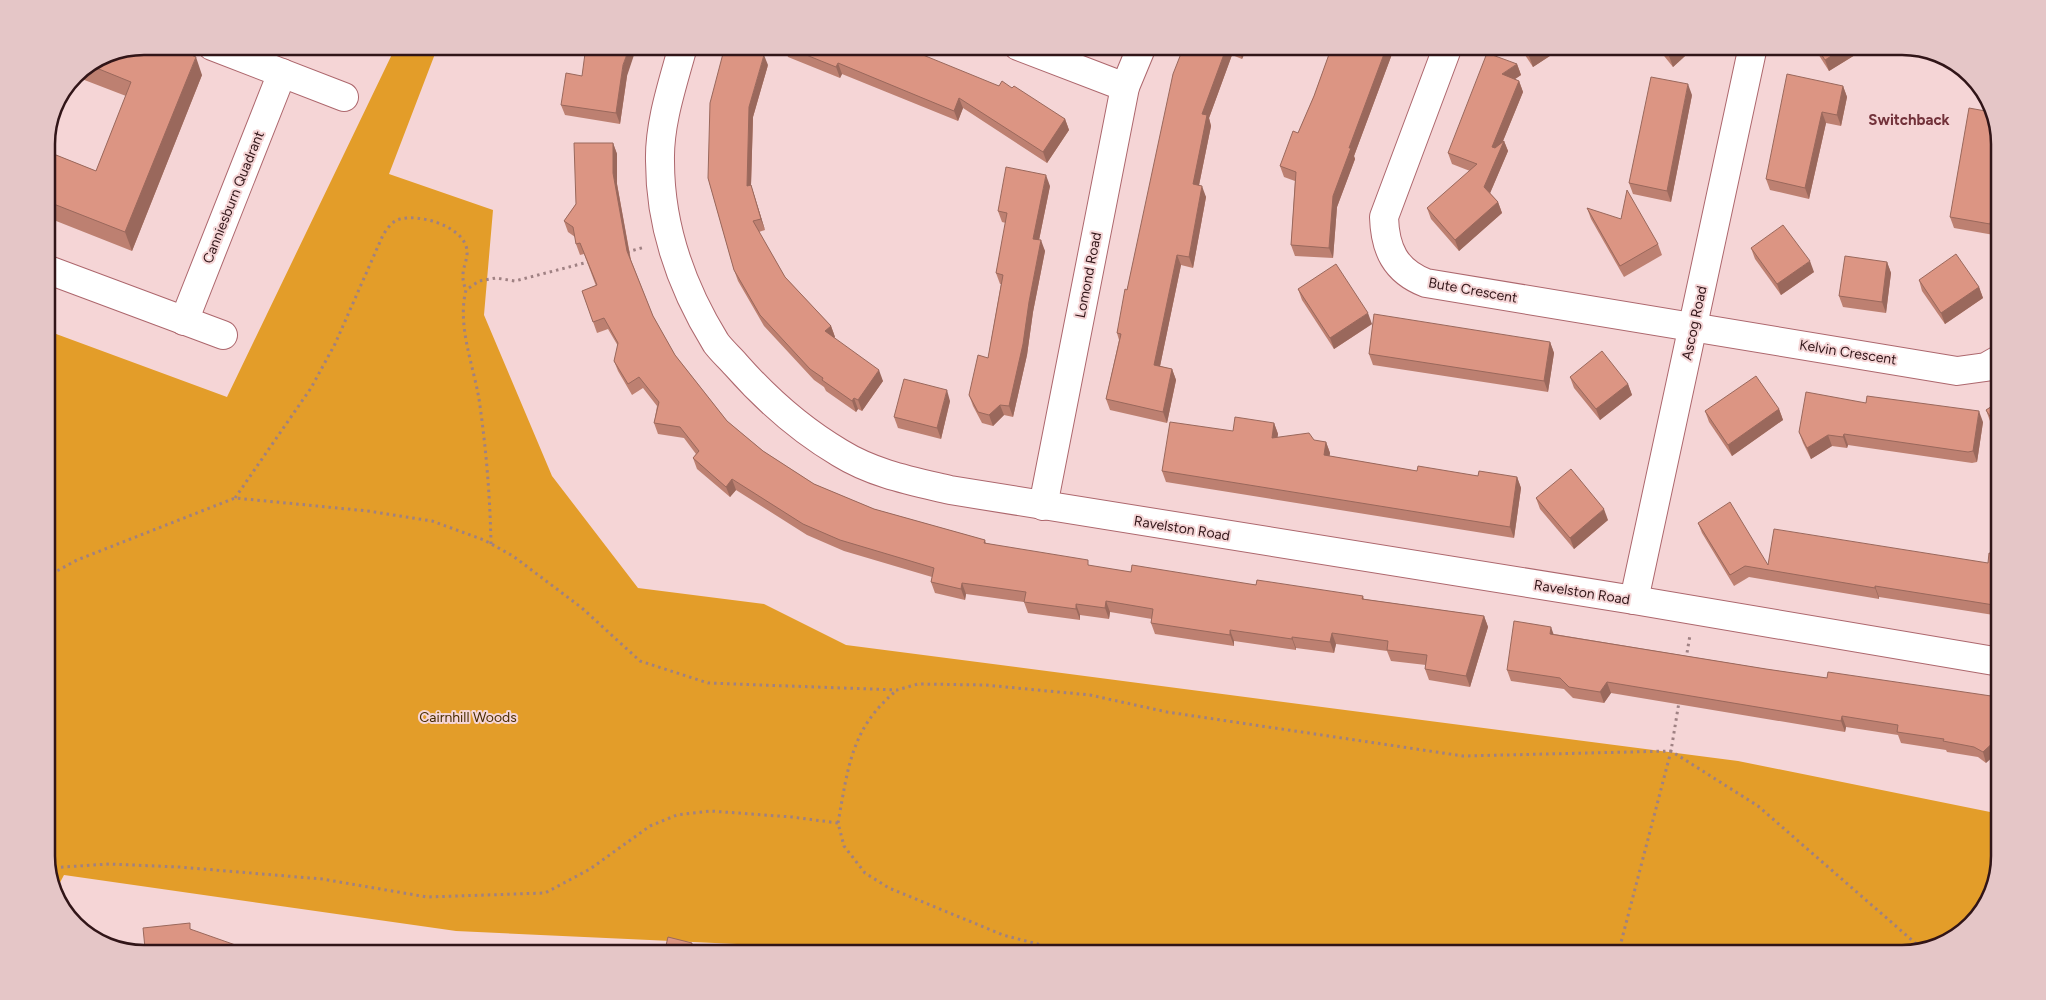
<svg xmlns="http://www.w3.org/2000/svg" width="2046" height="1000" font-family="Figtree,sans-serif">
	<rect width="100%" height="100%" fill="#f5d5d6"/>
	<polygon fill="#e39d29" points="396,46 438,46 389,174 493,210 484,315 552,476 638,588 764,604 846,645 1738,761 2000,814 2000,856 1990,899 1956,937 1902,954 966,954 782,946 456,931 64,875 56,890 46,863 48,331 227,397"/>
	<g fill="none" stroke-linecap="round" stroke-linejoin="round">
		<defs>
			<g id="minor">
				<polyline points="212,46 344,97"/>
				<path d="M683,46C673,83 659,123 660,161C660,226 682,288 716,343C722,351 730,358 736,365C766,399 801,430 840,453C874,474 912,481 950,490L1634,600L2000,662"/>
				<polyline points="1018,46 1125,87"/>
				<path d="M1448,46L1384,217C1385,249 1395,271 1426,283L1957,371L1986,367L2000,359"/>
				<polyline points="46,269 223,335"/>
				<polyline points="184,321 282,73"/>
				<polyline points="1043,506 1125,87 1142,46"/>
				<polyline points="1634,600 1753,46"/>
			</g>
		</defs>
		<use href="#minor" stroke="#ad676d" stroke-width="30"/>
		<g stroke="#9f8183" stroke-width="3" stroke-dasharray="2.5 4" stroke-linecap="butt">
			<polyline points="627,252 645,247"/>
			<path d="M235,498L311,388L335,344L383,235C387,229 392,221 400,219C419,214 459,225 466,246C471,261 457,269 466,290"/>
			<path d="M491,544C490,495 486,447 479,399C473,364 457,325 466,290L479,281L496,278L515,281L592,261"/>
			<polyline points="46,577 77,560 235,498 368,511 432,521 484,540 513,556 582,608 640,661 708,683 897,690 918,684 985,685 1090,695 1167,712 1463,756 1671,751 1758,806 1921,948"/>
			<polyline points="1686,659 1690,635"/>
			<path d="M838,823C848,768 851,728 896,691"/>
			<polyline points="48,868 109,864 179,867 322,879 427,897 545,893 590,869 650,826 677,815 710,811 792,817 838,823 844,846 865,873 889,888 1003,935 1076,954"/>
			<polyline points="1618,954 1671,751 1679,702"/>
		</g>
		<use href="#minor" stroke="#fff" stroke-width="28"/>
	</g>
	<g fill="#bd8071">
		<polygon points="784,46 1012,88 1065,119 1069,130 1047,163 963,108 958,121 842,74 840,78 788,57"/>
		<polygon points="1184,46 1248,46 1242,59 1232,55 1209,118 1211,126 1199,185 1206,197 1193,268 1181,265 1160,366 1172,369 1176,380 1167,423 1110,410 1106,399 1119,340 1117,333"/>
		<polygon points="1332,46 1395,46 1354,156 1355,159 1337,207 1333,258 1295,256 1291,245 1295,181 1284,177 1280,166 1298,133 1314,96"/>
		<polygon points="1519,46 1557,46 1559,50 1533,67"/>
		<polygon points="1656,46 1696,46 1673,67"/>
		<polygon points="1813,46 1868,46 1868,47 1829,71"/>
		<polygon points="107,54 202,75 132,251 46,217 46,151 96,171 126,96 74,76"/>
		<polygon points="1517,64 1521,75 1515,79 1519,81 1523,92 1503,141 1504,141 1508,151 1490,193 1498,202 1502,213 1459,251 1431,219 1427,208 1470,171 1452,164 1448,153"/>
		<polygon points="768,65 753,117 751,185 765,230 759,232 785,277 831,326 835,337 834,338 883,381 862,411 858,409 856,412 826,391 824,387 814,380 764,326 738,281 734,270 708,178"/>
		<polygon points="582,76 627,76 620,124 565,115 561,105"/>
		<polygon points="1843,86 1847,97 1841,126 1826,123 1809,199 1770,190 1766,179"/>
		<polygon points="1692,95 1671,202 1633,194 1629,183"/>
		<polygon points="2000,138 2000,208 1994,235 1954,228 1950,217"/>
		<polygon points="613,143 617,154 617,184 631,260 653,316 675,355 727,421 763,451 814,484 874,509 985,540 986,543 1090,566 1131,572 1363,596 1364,599 1484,616 1488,627 1470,687 1429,680 1425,669 1426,665 1391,661 1387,651 1336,644 1334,653 1296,648 1296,650 1234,641 1234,646 1155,634 1151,623 1152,619 1110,612 1109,619 1080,615 1080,620 1028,613 1024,602 966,594 965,600 935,593 931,582 932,577 844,551 807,535 736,490 730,497 697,469 693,458 696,454 684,438 658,434 654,423 657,406 643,388 632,395 618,371 614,361 618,346 608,329 597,333 582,291 596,286 584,254 580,255 576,244 575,237 568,232 564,221 576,204"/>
		<polygon points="1050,186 1039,240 1045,251 1033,312 1027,355 1013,417 1004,415 993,426 982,423 973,406 969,395 988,358 1001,284 1000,284 996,273 1006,223 1002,222 998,211"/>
		<polygon points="1587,208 1658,244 1662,255 1624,277 1591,219"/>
		<polygon points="1751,248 1814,272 1781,295 1755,259"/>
		<polygon points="1887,262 1891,273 1886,313 1843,307 1839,296"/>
		<polygon points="1919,280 1979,287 1983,298 1945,324 1922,291"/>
		<polygon points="1298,289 1372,324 1334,349 1302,300"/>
		<polygon points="1550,342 1554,353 1548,392 1373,365 1369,354"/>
		<polygon points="1570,377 1628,384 1632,395 1600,420 1574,388"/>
		<polygon points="950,401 941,439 898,428 894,417"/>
		<polygon points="2000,401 2000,437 1990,421 1986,410"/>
		<polygon points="1779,409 1783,420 1732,456 1709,422 1705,411"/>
		<polygon points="1983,422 1977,462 1972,463 1848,445 1847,448 1832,446 1811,459 1803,443 1799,432"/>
		<polygon points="1274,423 1278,434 1277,437 1326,442 1330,453 1329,456 1417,471 1478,476 1517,477 1521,488 1514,538 1166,482 1162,471 1233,431"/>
		<polygon points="1536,498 1608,520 1574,549 1540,509"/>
		<polygon points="1698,523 1768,565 1988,563 2000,555 2000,616 1879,597 1879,599 1749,577 1734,586 1702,533"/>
		<polygon points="1554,634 1766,669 1827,678 1998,697 1999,700 1986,763 1978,757 1947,752 1946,750 1901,743 1898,735 1846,727 1845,732 1611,693 1604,703 1573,698 1564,689 1511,681 1507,670"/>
	</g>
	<g fill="#9a685c">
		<polygon points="630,46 637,46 627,76 620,124 616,113 623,65"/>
		<polygon points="1227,46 1229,46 1232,55 1209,118 1211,126 1197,195 1193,184 1202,114"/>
		<polygon points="1239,46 1248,46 1242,59 1239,48"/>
		<polygon points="1387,46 1395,46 1354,156 1355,159 1337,207 1333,258 1329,248 1333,196 1349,148"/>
		<polygon points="1544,46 1557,46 1559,50 1533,67 1529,56"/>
		<polygon points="1680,46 1696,46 1673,67 1669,56"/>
		<polygon points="1847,46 1868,47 1829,71 1825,60"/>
		<polygon points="764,55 768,65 753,117 751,185 765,230 747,186 749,107"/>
		<polygon points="196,57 202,75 132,251 125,232"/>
		<polygon points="838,63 842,74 840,78 836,67"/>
		<polygon points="1517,64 1521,75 1506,85 1502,74"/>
		<polygon points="1519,81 1523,92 1496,158 1492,147"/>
		<polygon points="1688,84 1692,95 1671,202 1667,191"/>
		<polygon points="1843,86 1847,97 1841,126 1837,115"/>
		<polygon points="959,98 963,108 958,121 954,111"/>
		<polygon points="1822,112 1826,123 1809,199 1805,188"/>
		<polygon points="1065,119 1069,130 1047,163 1043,152"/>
		<polygon points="1504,141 1508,151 1488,198 1484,187"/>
		<polygon points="613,143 617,154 617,184 631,262 627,251 613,173"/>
		<polygon points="2000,165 2000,208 1994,235 1990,224 1996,180"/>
		<polygon points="1046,175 1050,186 1037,250 1033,239"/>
		<polygon points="1202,186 1206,197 1193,268 1189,257"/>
		<polygon points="1498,202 1502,213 1459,251 1455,240"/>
		<polygon points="1041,240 1045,251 1033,312 1027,355 1013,417 1009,406 1029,302"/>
		<polygon points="1177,255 1181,265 1158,376 1154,365"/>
		<polygon points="1810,261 1814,272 1781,295 1777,284"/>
		<polygon points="1887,262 1891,273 1886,313 1882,302"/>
		<polygon points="1979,287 1983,298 1945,324 1941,313"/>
		<polygon points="1368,313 1372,324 1334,349 1330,338"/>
		<polygon points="831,326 835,337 829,342 825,331"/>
		<polygon points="1550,342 1554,353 1548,392 1544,381"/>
		<polygon points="1172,369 1176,380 1167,423 1163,412"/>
		<polygon points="879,370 883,381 862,411 858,400"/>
		<polygon points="1628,384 1632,395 1600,420 1596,409"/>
		<polygon points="947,390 950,401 941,439 937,428"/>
		<polygon points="854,398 858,409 856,412 852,401"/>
		<polygon points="1000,405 1004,415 993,426 989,415"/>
		<polygon points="1779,409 1783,420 1732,456 1728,445"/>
		<polygon points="1979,411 1983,422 1977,462 1973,451"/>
		<polygon points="1274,423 1278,434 1276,449 1272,438"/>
		<polygon points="1844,434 1848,445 1847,448 1843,437"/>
		<polygon points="1828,435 1832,446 1811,459 1807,448"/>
		<polygon points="1326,442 1330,453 1328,466 1324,455"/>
		<polygon points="1517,477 1521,488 1514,538 1510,527"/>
		<polygon points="732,479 736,490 730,497 726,487"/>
		<polygon points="1604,509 1608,520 1574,549 1570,538"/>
		<polygon points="962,583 966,594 965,600 961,589"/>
		<polygon points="1875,586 1879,597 1879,599 1875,588"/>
		<polygon points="1106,601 1110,612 1109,619 1105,608"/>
		<polygon points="1076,604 1080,615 1080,620 1076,609"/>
		<polygon points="1484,616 1488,627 1470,687 1466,676"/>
		<polygon points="1551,627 1555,638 1550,634"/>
		<polygon points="1230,630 1234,641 1234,646 1230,635"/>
		<polygon points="1332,633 1336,644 1334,653 1330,642"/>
		<polygon points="1292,637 1296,648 1296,650 1292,639"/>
		<polygon points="1607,682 1611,693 1604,703 1600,692"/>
		<polygon points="1842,716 1846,727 1845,732 1841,721"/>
		<polygon points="2000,736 2000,751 1986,763 1983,752"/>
		<polygon points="692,943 696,954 689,954"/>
	</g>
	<g fill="#dc9583" stroke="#9a685c">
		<polygon points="144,46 170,46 196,57 125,232 46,201 46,151 96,171 131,82 89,65 107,54"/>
		<polygon points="586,46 630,46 623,65 616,113 561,105 566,73 582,76"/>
		<polygon points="725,46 734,46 764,55 749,107 747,186 751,185 761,219 753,221 785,277 831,326 825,331 879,370 858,400 854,398 852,401 822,380 823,378 810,369 760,315 734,270 708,178 710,103"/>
		<polygon points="784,46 901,46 999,86 1002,81 1012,88 1014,86 1065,119 1043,152 959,98 954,111 838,63 836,67"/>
		<polygon points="1184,46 1227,46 1202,114 1207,115 1193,184 1202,186 1189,257 1177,255 1154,365 1172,369 1163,412 1106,399 1121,334 1117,333 1125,289 1127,290 1173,74"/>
		<polygon points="1332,46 1387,46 1349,148 1351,148 1333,196 1329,248 1291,245 1296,172 1280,166 1293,131 1298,133 1314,96"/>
		<polygon points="1522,46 1544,46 1529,56"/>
		<polygon points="1661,46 1680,46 1669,56"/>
		<polygon points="1816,46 1847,46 1825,60"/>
		<polygon points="1487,53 1517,64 1502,74 1519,81 1492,147 1495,148 1504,141 1484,187 1498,202 1455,240 1427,208 1477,164 1448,153"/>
		<polygon points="1787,74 1843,86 1837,115 1822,112 1805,188 1766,179"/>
		<polygon points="1651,77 1688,84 1667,191 1629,183"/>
		<polygon points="1969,108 1991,112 2000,138 2000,165 1996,180 1999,180 1990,224 1950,217"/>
		<polygon points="574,143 613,143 613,173 627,251 653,316 675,355 727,421 763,451 814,484 874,509 985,540 984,543 1088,560 1088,565 1131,572 1132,565 1256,585 1257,580 1363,596 1362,599 1484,616 1466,676 1425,669 1427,655 1387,650 1388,641 1332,633 1330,642 1292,637 1292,639 1230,630 1230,635 1151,623 1153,609 1106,601 1105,608 1076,604 1076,609 1024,602 1026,592 962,583 961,589 931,582 934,568 840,540 803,524 732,479 726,487 693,458 699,451 680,427 654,423 659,402 639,377 628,384 614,361 618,343 604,318 593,322 582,291 597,285 580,243 576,244 573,227 564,221 576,204"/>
		<polygon points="1006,167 1046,175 1033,239 1041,240 1029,302 1023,344 1009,406 1000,405 989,415 978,412 969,395 978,355 988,358 1003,275 996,273 1007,213 998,211"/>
		<polygon points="1627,190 1658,244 1620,266 1587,208 1621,219"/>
		<polygon points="1783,225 1810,261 1777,284 1751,248"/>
		<polygon points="1956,254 1979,287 1941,313 1919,280"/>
		<polygon points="1845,256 1887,262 1882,302 1839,296"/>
		<polygon points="1336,264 1368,313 1330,338 1298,289"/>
		<polygon points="1374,314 1550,342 1544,381 1369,354"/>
		<polygon points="1602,351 1628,384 1596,409 1570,377"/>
		<polygon points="1756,376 1779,409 1728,445 1705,411"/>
		<polygon points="904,379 947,390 937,428 894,417"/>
		<polygon points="1806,392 1866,403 1867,396 1979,411 1973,451 1968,452 1844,434 1843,437 1828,435 1807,448 1799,432"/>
		<polygon points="2000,401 2000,432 1986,410"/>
		<polygon points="1235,417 1274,423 1272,438 1309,433 1314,440 1326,442 1324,455 1417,471 1418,466 1478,476 1479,471 1517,477 1510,527 1162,471 1170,422 1233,431"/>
		<polygon points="1571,469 1604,509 1570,538 1536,498"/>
		<polygon points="1730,502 1768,565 1774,529 1988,563 1989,553 2000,555 2000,606 1875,586 1875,588 1745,566 1730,575 1698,523"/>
		<polygon points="1514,621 1551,627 1550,634 1766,669 1827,678 1828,672 1998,697 1998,699 2000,700 2000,736 1983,752 1974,747 1943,741 1944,739 1897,732 1898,725 1842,716 1841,721 1607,682 1600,692 1569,687 1560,678 1507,670"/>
		<polygon points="190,923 190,929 261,954 144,954 128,950 145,948 143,928"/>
		<polygon points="668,937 692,943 689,954 664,954"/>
	</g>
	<g text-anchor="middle" stroke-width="4" stroke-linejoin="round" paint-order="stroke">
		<g font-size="14" fill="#311518" stroke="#f5d5d6">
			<text transform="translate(233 197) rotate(-68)" y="5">Canniesburn Quadrant</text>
			<text transform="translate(1088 275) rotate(-79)" y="5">Lomond Road</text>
			<text transform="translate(1473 290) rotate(10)" y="5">Bute Crescent</text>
			<text transform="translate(1694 323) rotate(-78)" y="5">Ascog Road</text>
			<text transform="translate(1848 352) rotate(9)" y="5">Kelvin Crescent</text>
			<text transform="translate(1182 528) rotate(9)" y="5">Ravelston Road</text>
			<text transform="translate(1582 592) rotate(9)" y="5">Ravelston Road</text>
		</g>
		<g font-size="14" fill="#492d00" stroke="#f5d5d6">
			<text x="468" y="722">Cairnhill Woods</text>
		</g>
		<g font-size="15" font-weight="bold" fill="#72323a" stroke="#f5d5d6">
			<text x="1909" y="125">Switchback</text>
		</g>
	</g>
	<path d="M0 0H2046V1000H0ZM144 55H1902A89 89 0 0 1 1991 144V856A89 89 0 0 1 1902 945H144A89 89 0 0 1 55 856V144A89 89 0 0 1 144 55Z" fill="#e5c6c7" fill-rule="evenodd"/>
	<path fill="none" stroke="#311518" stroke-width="2.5" d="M144 55H1902A89 89 0 0 1 1991 144V856A89 89 0 0 1 1902 945H144A89 89 0 0 1 55 856V144A89 89 0 0 1 144 55Z"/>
</svg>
